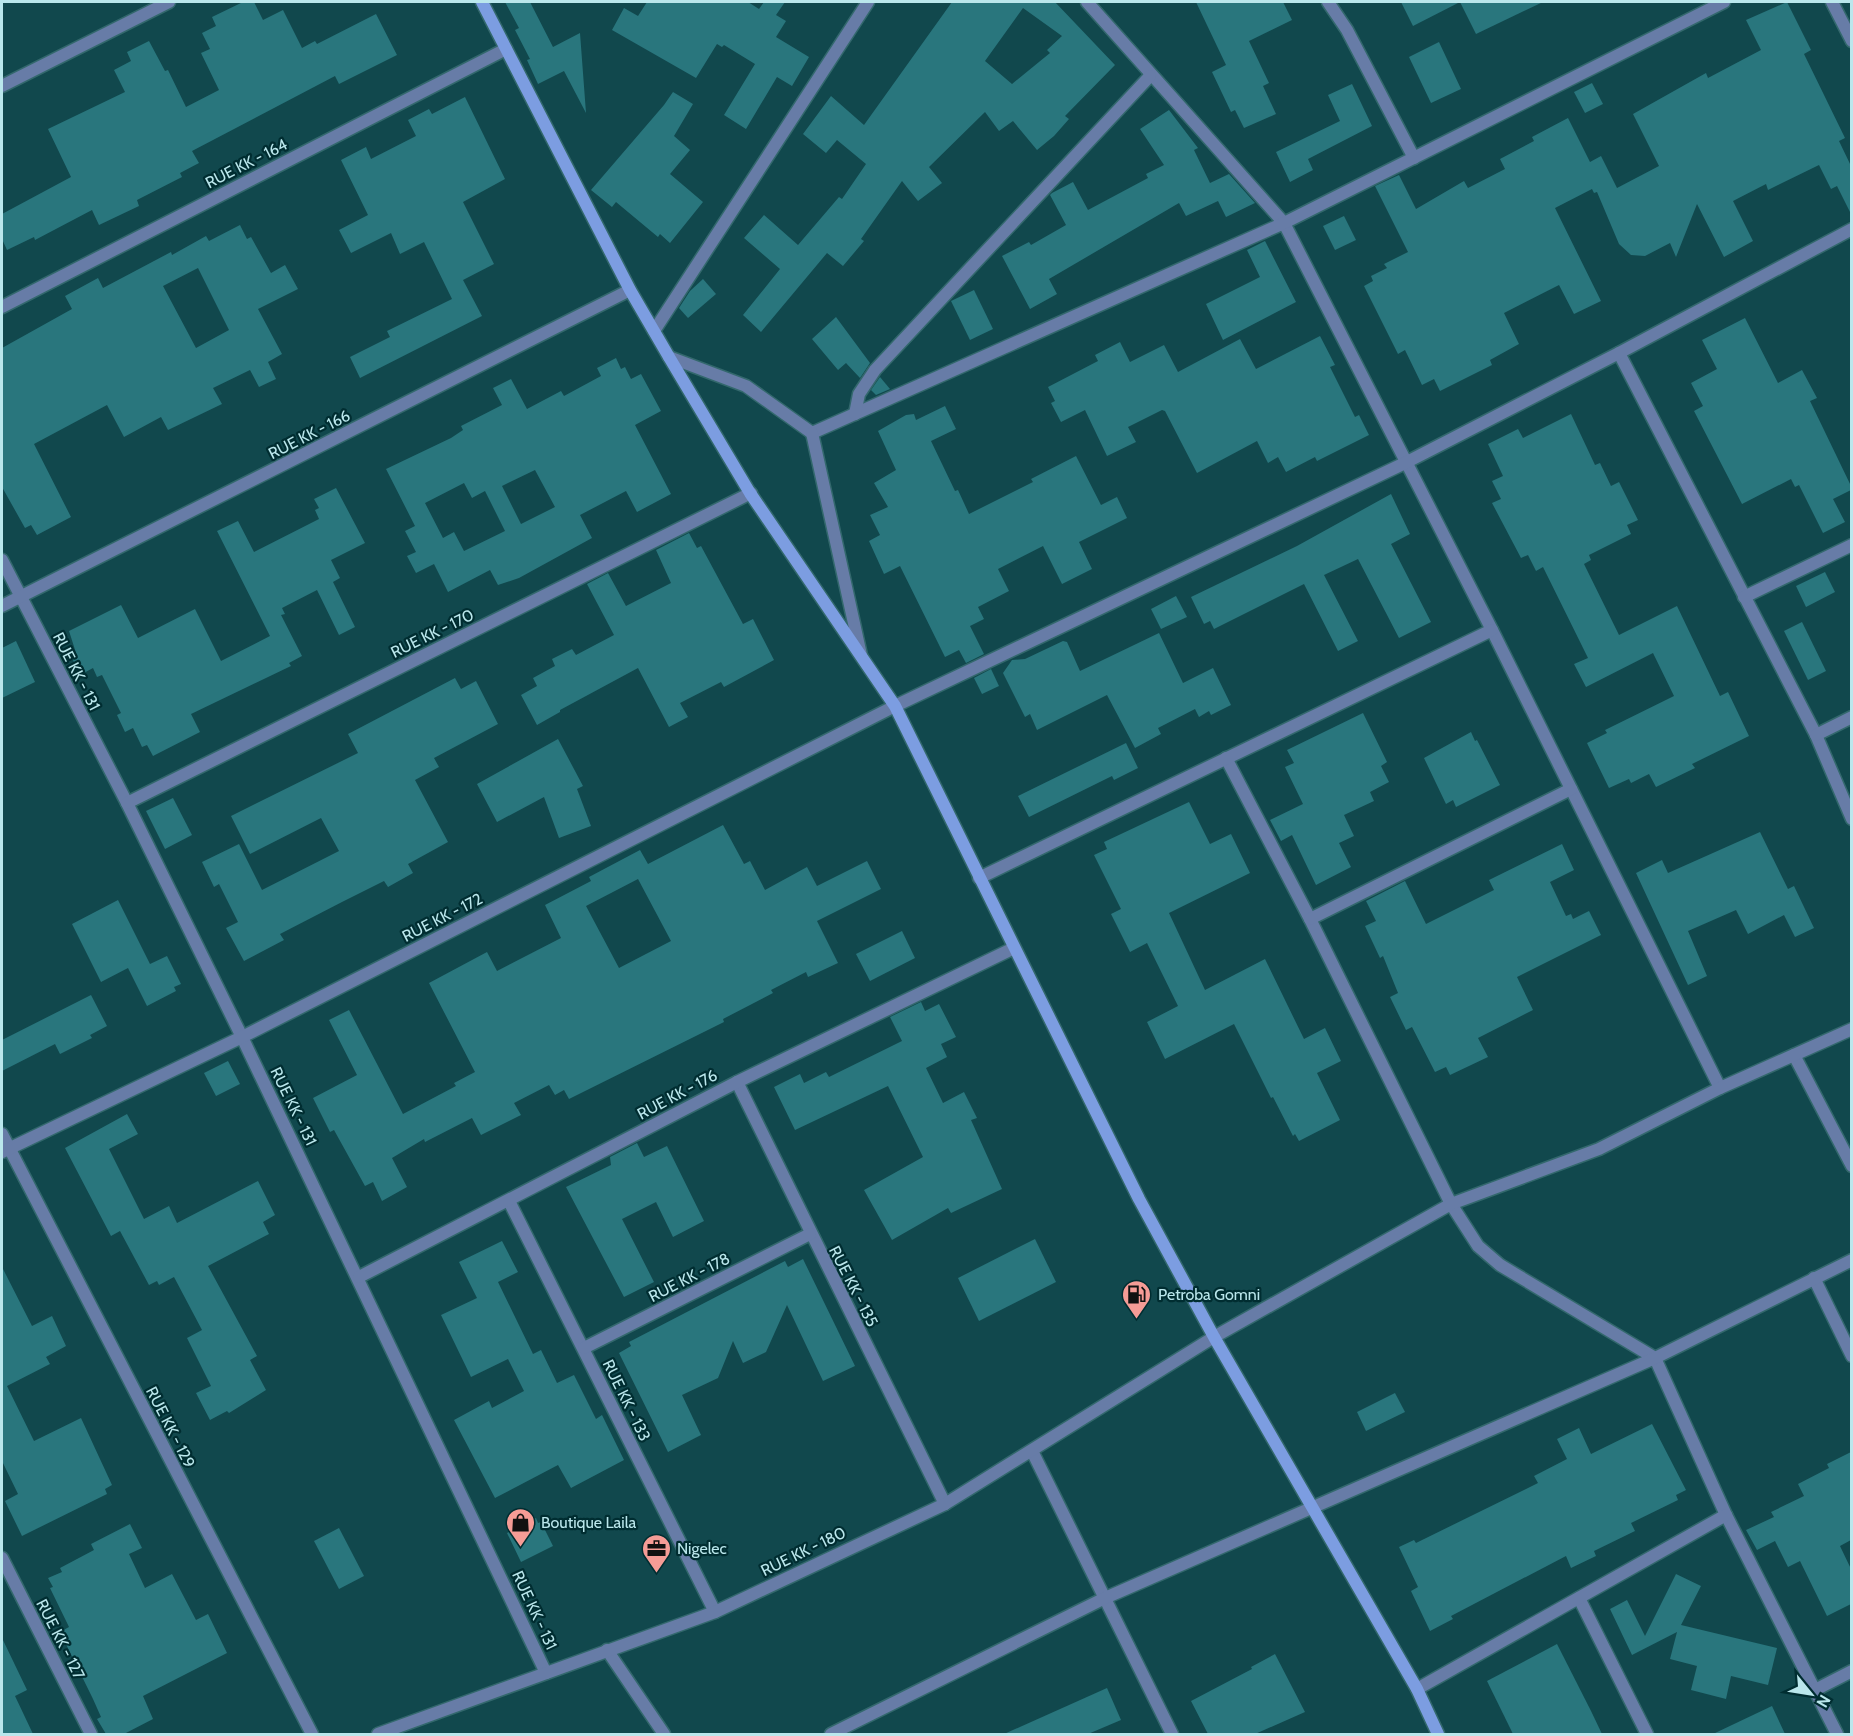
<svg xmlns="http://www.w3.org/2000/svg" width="1853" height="1736" font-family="Cabin,sans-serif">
	<rect width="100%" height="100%" fill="#11484d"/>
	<g fill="#29767d" fill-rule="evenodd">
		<polygon points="243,2 254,2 263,20 283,10 302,48 315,41 317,44 376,14 397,55 339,84 335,76 192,151 199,163 180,173 182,177 137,200 139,206 99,225 92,210 35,240 34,237 7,250 2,239 2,214 71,177 48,129 125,92 114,70 131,61 127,52 149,41 165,71 168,70 186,107 219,90 201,53 210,49 202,33 216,26 212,17"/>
		<polygon points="505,2 530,2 553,47 580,33 586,113 564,71 538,84 527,60 530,59 515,30 519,28"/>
		<polygon points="647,2 748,2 759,9 764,2 785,2 776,15 786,21 776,37 809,57 792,86 777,77 746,129 724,115 755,64 724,45 722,47 717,44 696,78 612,30 624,8 638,16"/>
		<path d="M952,2H1055L1115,65L1065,116L1069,119L1054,136L1037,150L1013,121L999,131L985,112L929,167L942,183L918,201L902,181L861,239L864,241L843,266L827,253L761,332L743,315L780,269L744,238L764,215L798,245L839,197L842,199L866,164L837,140L826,153L803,134L831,96L864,125ZM1023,8L1062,36L1047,50L1050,53L1012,84L985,61Z"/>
		<polygon points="1196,2 1283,2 1292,20 1249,41 1269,83 1263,86 1276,114 1244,128 1235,110 1231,112 1212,72 1226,65"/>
		<polygon points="1401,2 1460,2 1413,26"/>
		<polygon points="1460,2 1543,2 1476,34"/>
		<polygon points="1787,2 1811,50 1804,54 1845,138 1839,141 1851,166 1851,214 1837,186 1831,189 1819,165 1768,190 1766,184 1733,201 1753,241 1724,257 1697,204 1676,257 1670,243 1645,256 1631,255 1619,244 1597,192 1594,193 1592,189 1555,208 1601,301 1574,314 1559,285 1504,313 1519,344 1490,360 1492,365 1440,391 1434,379 1422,385 1405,350 1398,354 1364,286 1373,281 1371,276 1387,268 1384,264 1408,252 1375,186 1399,175 1416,209 1464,181 1468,188 1505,169 1500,159 1534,141 1532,137 1568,118 1590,162 1601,156 1617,188 1659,166 1633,114 1706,73 1708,78 1761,50 1746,20"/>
		<polygon points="1439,42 1461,89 1431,103 1409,57"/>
		<polygon points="1592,83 1603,104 1585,113 1574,92"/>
		<polygon points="1352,84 1372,126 1308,159 1313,170 1290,182 1276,152 1340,121 1328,95"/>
		<polygon points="673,92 693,104 674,136 690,150 670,174 703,202 670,243 660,234 658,237 616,202 612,207 591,190 664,105"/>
		<polygon points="465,97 505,179 463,202 494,264 463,280 482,316 360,378 350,357 390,337 387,331 452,299 424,242 400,254 391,233 351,253 339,230 368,215 341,160 366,147 371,159 416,136 408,120 429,109 432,114"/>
		<polygon points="1169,110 1198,148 1194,150 1210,183 1229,174 1255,203 1226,217 1218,201 1186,216 1179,203 1049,279 1057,294 1030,309 1002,256 1029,242 1031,245 1066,225 1050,195 1052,193 1073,182 1088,210 1148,178 1146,174 1164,165 1140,129"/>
		<polygon points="1344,216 1356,240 1335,250 1323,226"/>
		<path d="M240,225L247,239L251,237L271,273L285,265L298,289L258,309L282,354L268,362L276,379L259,387L250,370L213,388L222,404L168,430L161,417L124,437L107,405L34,444L71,517L37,535L31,525L25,528L2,487V348L72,309L65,296L98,278L103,288L171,252L172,255L206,236L209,241ZM198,268L229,330L196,348L163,286Z"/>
		<polygon points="1265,241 1296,302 1223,340 1206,304 1260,277 1247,250"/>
		<polygon points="703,279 716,294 688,318 679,308 690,291"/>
		<polygon points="974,290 993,329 970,340 951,301"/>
		<polygon points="836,317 870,363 860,378 846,363 838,370 812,339"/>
		<polygon points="1745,318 1778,383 1802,370 1817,398 1810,401 1851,486 1851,490 1833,499 1845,522 1823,533 1799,485 1795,487 1791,479 1742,504 1694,411 1703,406 1691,383 1717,369 1702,340"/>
		<polygon points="1320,336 1335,365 1330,367 1355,417 1359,415 1369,435 1317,461 1315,457 1286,472 1278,457 1268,463 1257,441 1197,473 1165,411 1162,410 1128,427 1136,442 1107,456 1085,410 1061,422 1051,403 1055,401 1048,387 1098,361 1095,355 1120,342 1130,362 1164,345 1178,372 1240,339 1256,369"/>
		<path d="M616,358L621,369L625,367L631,379L641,374L661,411L635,425L671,494L637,512L626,491L580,515L592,538L519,578L498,585L490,570L448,592L434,564L416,573L407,556L416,552L405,531L415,526L386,469L451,438L463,430L461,426L502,405L493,388L511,379L527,409L561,391L564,396L601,376L597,368ZM535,470L555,507L521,524L502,486ZM464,483L472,498L485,491L505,531L464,551L454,532L443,538L425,503Z"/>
		<polygon points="880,377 890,389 876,395 871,390"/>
		<polygon points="945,406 956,429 931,441 955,491 958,490 969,514 1033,482 1031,479 1076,456 1101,505 1117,497 1127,518 1079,542 1092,569 1062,584 1043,546 998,569 1009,591 978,607 984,619 970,626 984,654 966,663 959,650 945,657 900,566 884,574 869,541 880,535 870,515 888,507 874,483 896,470 878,431 906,415 914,414 916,420"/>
		<polygon points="1571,414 1595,465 1600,463 1611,486 1619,482 1638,520 1627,525 1631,534 1589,555 1591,560 1584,564 1619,635 1677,606 1720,696 1728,692 1749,736 1692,764 1695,768 1656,787 1649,774 1631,783 1629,779 1609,788 1587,743 1607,733 1605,730 1674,696 1653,653 1586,687 1574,664 1588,658 1543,567 1536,571 1528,555 1521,558 1492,503 1501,499 1492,481 1503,476 1488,444 1518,429 1523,438"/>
		<polygon points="336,488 365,543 331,560 340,578 333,582 355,627 339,635 317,590 282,608 285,614 281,615 302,656 289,663 291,666 191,714 200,732 153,756 147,745 142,747 133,728 125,732 117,715 121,713 102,675 97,677 93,668 80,675 72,658 77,656 69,631 121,605 138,638 195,609 221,661 270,636 217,531 238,521 254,552 319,519 315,510 319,508 314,499"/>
		<polygon points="1391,494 1410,534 1391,544 1431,622 1399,638 1358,559 1324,575 1358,641 1338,651 1304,584 1214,629 1210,621 1204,624 1191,597 1297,546"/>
		<polygon points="689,533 697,548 701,546 743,624 753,619 774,660 724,687 721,682 680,703 688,717 669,727 638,668 560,710 560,712 537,725 521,695 537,686 533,678 555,666 552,659 572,649 576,655 614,635 587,584 608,573 626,606 671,583 656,550"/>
		<polygon points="1825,572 1835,592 1806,607 1796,586"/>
		<polygon points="1176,596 1187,617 1161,629 1151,609"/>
		<polygon points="1802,622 1826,671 1808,680 1784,631"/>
		<polygon points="1159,633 1183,683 1213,668 1231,705 1211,715 1209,711 1199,717 1195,709 1158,728 1161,734 1135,748 1107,695 1037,730 1030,714 1025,717 1003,673 1012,660 1025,659 1063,641 1067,642 1080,671"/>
		<polygon points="16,641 35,682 2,698 2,648"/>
		<polygon points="991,669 999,686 982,694 974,678"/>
		<polygon points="455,678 461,689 476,681 498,724 434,758 439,767 415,780 448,842 408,864 413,873 388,887 384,881 342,902 280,934 284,940 244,961 226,928 238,922 219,884 214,887 202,862 239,844 262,890 339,851 321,818 250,854 231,816 358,753 348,734"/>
		<polygon points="1363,713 1387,762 1381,766 1389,782 1370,792 1374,801 1344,815 1354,836 1339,843 1351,867 1316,885 1292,835 1281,841 1270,820 1303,804 1285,767 1294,763 1287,750"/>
		<polygon points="1471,732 1475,741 1477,740 1500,785 1456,807 1453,800 1446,804 1424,758"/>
		<polygon points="558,739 583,786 577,789 591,826 559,838 544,797 497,822 477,784"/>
		<polygon points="1126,743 1138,768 1114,780 1112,776 1029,817 1018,796"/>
		<polygon points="173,798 192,835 165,849 146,811"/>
		<polygon points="1189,802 1210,844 1231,834 1250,873 1169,913 1205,990 1265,959 1304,1039 1325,1028 1341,1061 1317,1073 1340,1120 1299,1141 1295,1134 1293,1136 1273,1097 1271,1098 1234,1024 1165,1059 1147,1022 1178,1006 1147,943 1130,952 1111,914 1121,909 1094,855 1107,849 1104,842"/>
		<path d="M723,825L744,864L750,861L765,890L807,867L817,886L867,861L881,889L817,921L838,963L808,977L806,972L771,990L773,993L723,1019L724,1022L569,1099L564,1090L555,1095L549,1085L514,1103L521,1115L481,1135L472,1118L425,1142L424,1139L392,1158L407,1187L382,1201L373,1182L365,1186L334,1130L330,1132L313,1098L357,1075L329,1020L349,1010L403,1114L456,1086L454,1083L475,1072L429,983L487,952L497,971L561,938L545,905L591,881L589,877L640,850L648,864ZM638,879L671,941L619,968L586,906Z"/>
		<polygon points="1760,832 1788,889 1794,886 1814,928 1795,937 1784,915 1748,934 1736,910 1688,931 1707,976 1688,985 1636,873 1662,860 1668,873"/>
		<polygon points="1562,844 1574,870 1550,882 1566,916 1571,914 1573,919 1589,911 1601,935 1517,977 1533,1010 1478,1038 1488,1057 1450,1075 1446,1067 1435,1072 1412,1027 1406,1030 1390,997 1398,993 1383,956 1380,958 1365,926 1376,921 1366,901 1405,881 1426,924 1494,890 1489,880"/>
		<polygon points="118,900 150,964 167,956 181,984 174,987 176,991 147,1006 128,968 101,982 72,924"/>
		<polygon points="902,931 915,958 870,981 856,954"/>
		<polygon points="91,995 107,1026 90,1035 92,1038 60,1054 55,1044 2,1071 2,1040"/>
		<polygon points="921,1002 925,1011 939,1004 956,1037 941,1044 947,1057 926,1068 943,1103 964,1092 977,1118 971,1120 1002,1189 951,1213 948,1208 892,1240 864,1190 923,1157 888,1086 795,1130 774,1087 800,1074 804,1083 826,1072 829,1077 902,1041 890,1017"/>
		<polygon points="228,1061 240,1084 216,1096 204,1073"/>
		<polygon points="127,1114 138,1134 109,1149 144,1219 169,1206 177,1223 258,1181 275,1215 263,1222 269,1234 208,1266 257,1356 250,1360 266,1390 229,1413 227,1411 210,1420 196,1393 211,1386 187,1338 202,1330 174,1277 159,1285 157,1281 149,1285 120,1231 111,1236 65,1148"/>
		<polygon points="637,1143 644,1157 667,1146 704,1221 673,1237 656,1202 622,1219 654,1282 624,1297 566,1187 611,1165 610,1157"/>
		<polygon points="1035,1239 1056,1282 979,1321 958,1278"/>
		<polygon points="502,1241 518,1272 498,1282 533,1354 541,1350 557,1383 574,1375 596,1419 602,1415 624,1460 571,1488 558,1465 495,1498 454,1420 489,1401 492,1408 524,1391 508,1359 471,1377 441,1315 477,1298 459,1262"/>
		<polygon points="803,1259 855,1366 823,1381 787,1305 766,1352 743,1363 733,1341 718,1378 682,1395 701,1435 668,1452 619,1353 631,1346 629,1342 785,1261 788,1267"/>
		<polygon points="2,1267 32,1326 52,1316 66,1346 46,1357 50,1364 7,1386 34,1441 81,1418 112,1485 105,1489 107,1494 22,1536 5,1501 18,1494 2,1461"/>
		<polygon points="1395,1393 1405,1412 1366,1431 1357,1412"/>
		<polygon points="1652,1424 1686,1490 1676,1495 1678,1500 1631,1523 1635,1531 1594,1551 1596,1556 1571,1568 1566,1556 1451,1616 1453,1619 1430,1631 1411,1591 1418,1587 1399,1547 1414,1540 1416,1543 1538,1483 1534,1476 1567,1459 1557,1439 1579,1428 1591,1454"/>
		<polygon points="1851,1452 1851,1540 1840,1546 1851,1569 1851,1604 1827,1616 1800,1561 1788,1567 1775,1541 1757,1550 1746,1530 1774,1517 1771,1512 1804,1496 1798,1484 1829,1468 1827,1464"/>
		<polygon points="536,1518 538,1523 541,1522 553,1546 521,1562 507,1533"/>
		<polygon points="130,1524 142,1548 129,1554 145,1588 172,1574 196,1620 208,1614 227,1653 143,1696 153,1719 124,1734 106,1734 97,1719 101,1717 93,1699 60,1632 69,1627 50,1588 53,1587 48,1578 62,1572 60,1568 94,1550 91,1544"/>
		<polygon points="339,1528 364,1576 339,1589 314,1541"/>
		<polygon points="1676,1574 1701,1586 1681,1625 1777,1648 1768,1685 1731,1676 1726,1699 1691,1690 1697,1666 1670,1659 1677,1632 1632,1655 1610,1609 1627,1600 1645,1636"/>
		<polygon points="2,1638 27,1690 15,1696 33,1734 2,1734"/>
		<polygon points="1557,1644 1591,1711 1602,1734 1513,1734 1487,1681"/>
		<polygon points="1275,1654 1305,1712 1255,1734 1208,1734 1191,1701 1252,1669 1251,1667"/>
		<polygon points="1107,1688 1121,1720 1088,1734 1004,1734"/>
		<polygon points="1772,1706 1785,1734 1713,1734"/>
	</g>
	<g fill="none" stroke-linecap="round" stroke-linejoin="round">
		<defs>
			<g id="street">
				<polyline points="1087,2 1284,223 1492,630 1720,1088"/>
				<polyline points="1328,2 1347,30 1414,158"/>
				<polyline points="1832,2 1852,41"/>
				<polyline points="2,86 169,2"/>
				<polyline points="2,307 506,49"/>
				<polyline points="654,331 868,2"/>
				<polyline points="1619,353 1816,735 1852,819"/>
				<polyline points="669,357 746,386 812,433 1284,223 1724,2"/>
				<polyline points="855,414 859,394 875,370 1150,76"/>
				<polyline points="812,433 861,655"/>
				<polyline points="2,560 127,803 242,1037 546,1673"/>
				<polyline points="1744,597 1852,545"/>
				<polyline points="2,606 630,290"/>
				<polyline points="1816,735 1852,717"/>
				<polyline points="1226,758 1310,919 1451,1204 1478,1246 1500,1265 1655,1358 1726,1515 1837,1734"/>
				<polyline points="127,803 751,493"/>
				<polyline points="979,878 1492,630"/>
				<polyline points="1310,919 1571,789"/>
				<polyline points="1794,1055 1852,1166"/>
				<polyline points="737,1082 945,1504"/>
				<polyline points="2,1134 312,1734"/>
				<polyline points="2,1152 242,1037 895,706 1405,463 1619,353 1852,229"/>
				<polyline points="509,1201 715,1612"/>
				<polyline points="359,1277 737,1082 1014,948"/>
				<polyline points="1814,1278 1852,1356"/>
				<polyline points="584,1348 810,1234"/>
				<polyline points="1032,1451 1172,1734"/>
				<polyline points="2,1558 91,1734"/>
				<polyline points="1579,1598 1647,1734"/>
				<polyline points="607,1650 664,1734"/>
				<polyline points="1417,1689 1726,1515"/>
				<polyline points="1815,1690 1852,1671"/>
				<polyline points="378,1734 715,1612 945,1504 1214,1337 1451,1204 1599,1149 1720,1088 1852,1029"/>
				<polyline points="831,1734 1105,1598 1655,1358 1852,1260"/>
			</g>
			<polyline id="secondary" points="482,2 630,290 669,357 750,493 895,706 1139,1199 1214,1337 1417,1689 1438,1734"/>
		</defs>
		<use href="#street" stroke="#33686d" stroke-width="15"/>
		<use href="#secondary" stroke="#33686d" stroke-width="15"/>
		<use href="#street" stroke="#677ca7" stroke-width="12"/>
		<use href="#secondary" stroke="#7c9de1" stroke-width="12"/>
	</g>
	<defs>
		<symbol id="fuel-pin" viewBox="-11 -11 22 30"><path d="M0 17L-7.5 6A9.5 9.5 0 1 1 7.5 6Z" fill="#f59c96" stroke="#002d31"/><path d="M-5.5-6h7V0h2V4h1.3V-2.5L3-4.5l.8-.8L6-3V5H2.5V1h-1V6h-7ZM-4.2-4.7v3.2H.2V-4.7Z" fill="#111"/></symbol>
		<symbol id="shop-pin" viewBox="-11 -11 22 30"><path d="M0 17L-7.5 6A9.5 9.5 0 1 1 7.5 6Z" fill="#f59c96" stroke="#002d31"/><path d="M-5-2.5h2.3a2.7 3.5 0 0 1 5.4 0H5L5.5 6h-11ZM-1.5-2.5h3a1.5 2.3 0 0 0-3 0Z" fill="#111"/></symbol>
		<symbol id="office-pin" viewBox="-11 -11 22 30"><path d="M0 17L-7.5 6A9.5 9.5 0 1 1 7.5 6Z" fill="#f59c96" stroke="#002d31"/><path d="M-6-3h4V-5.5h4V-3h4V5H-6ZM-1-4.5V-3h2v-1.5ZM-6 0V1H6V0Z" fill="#111"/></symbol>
	</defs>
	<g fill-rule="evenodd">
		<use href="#fuel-pin" x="1120" y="1278" width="33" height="45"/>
		<use href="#shop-pin" x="504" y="1506" width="33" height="45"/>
		<use href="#office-pin" x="640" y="1532" width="33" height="45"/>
	</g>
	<g text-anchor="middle" stroke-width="4.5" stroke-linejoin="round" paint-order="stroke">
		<g font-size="16" fill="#bae7ec" stroke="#002d31">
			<text transform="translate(246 163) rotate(-27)" y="6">RUE KK - 164</text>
			<text transform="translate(309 434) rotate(-27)" y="6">RUE KK - 166</text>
			<text transform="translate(432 633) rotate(-26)" y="6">RUE KK - 170</text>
			<text transform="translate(77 671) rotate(63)" y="6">RUE KK - 131</text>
			<text transform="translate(442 917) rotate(-27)" y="6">RUE KK - 172</text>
			<text transform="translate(677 1094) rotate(-28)" y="6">RUE KK - 176</text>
			<text transform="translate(294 1106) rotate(64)" y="6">RUE KK - 131</text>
			<text transform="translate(689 1277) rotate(-27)" y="6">RUE KK - 178</text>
			<text transform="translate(854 1286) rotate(63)" y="6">RUE KK - 135</text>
			<text transform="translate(627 1400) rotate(64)" y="6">RUE KK - 133</text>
			<text transform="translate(171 1427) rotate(63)" y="6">RUE KK - 129</text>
			<text transform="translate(803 1551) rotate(-26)" y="6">RUE KK - 180</text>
			<text transform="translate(535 1610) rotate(65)" y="6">RUE KK - 131</text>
			<text transform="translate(61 1639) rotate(63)" y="6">RUE KK - 127</text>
		</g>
		<g font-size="16" fill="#bae7ec" stroke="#002d31" text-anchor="start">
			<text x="1158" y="1300">Petroba Gomni</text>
			<text x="541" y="1528">Boutique Laila</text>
			<text x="677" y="1554">Nigelec</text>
		</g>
	</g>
	<rect width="1853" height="1736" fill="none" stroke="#bae7ec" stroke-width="6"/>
	<g transform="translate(1811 1694) rotate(120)" stroke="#002d31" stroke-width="4.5" paint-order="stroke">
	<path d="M0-4.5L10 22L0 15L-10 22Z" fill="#bae7ec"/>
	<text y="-9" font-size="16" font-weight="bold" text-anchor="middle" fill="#bae7ec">N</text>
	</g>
</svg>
